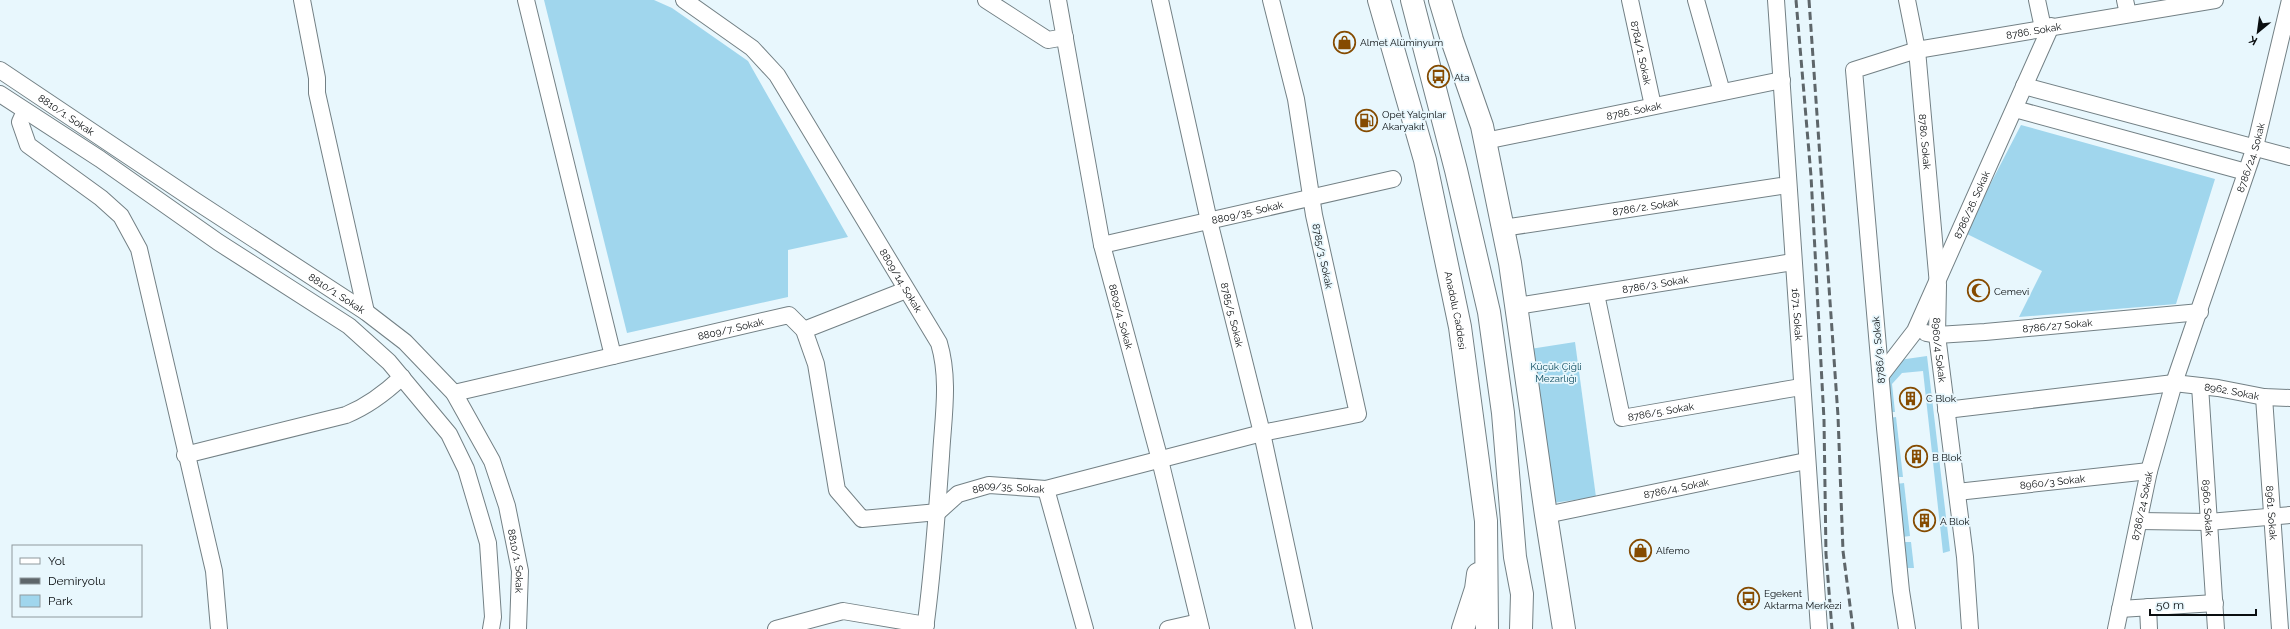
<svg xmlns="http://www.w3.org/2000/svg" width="2290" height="629" font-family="Raleway,sans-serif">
	<rect width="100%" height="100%" fill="#e8f7fd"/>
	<g fill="#a0d6ed">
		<polygon points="544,0 654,0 672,8 748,61 848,237 788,250 788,297 627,333"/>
		<polygon points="2021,125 2215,179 2176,304 2019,317 2042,271 1965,233"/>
		<polygon points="1575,342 1596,497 1553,503 1530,349"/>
		<polygon points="1927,356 1950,551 1943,553 1923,371 1902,373 1892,384 1895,412 1888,412 1885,383 1899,360"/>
		<polygon points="1896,417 1903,477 1895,477 1889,418"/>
		<polygon points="1904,483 1910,536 1902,537 1896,484"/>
		<polygon points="1903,542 1911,542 1914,568 1906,568"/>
	</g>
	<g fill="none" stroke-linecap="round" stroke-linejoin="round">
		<defs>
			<g id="minor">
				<polyline points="302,0 317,78 317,93 366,312"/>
				<polyline points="526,0 613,356"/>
				<path id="s1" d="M684,0L752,48L777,75L939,343C950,380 943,418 941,456C937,513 933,572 925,629"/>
				<polyline points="986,0 1048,40 1065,37"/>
				<path id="s2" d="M1058,0L1102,245L1160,460L1201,629"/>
				<path id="s3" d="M1160,0L1209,221L1262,433L1304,629"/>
				<path id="s4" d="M1630,0L1653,106"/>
				<polyline points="1696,0 1722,92"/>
				<path id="s5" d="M1776,0L1819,629"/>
				<path id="s6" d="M1907,0L1917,50L1938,285L1937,335L1965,557L1970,629"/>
				<polyline points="2037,0 2043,28"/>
				<polyline points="2125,0 2128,14"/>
				<path id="s7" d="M0,70L194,200L366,312L405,342L454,393L492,461L507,506L520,571L518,629"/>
				<polyline points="2024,86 2290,157"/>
				<polyline points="0,94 100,159 218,242 349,326 389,362 449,434 466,469 488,543 493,617 491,629"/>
				<polyline points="2015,109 2246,172"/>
				<polyline points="25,111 20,122 28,145 101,198 121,216 139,249 214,571 219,629"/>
				<path id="s8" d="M1485,141L1782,80"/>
				<path id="s9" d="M1503,228L1788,185"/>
				<path id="s10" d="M1102,245L1393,179"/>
				<path id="s11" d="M1596,294L1622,418L1801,387"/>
				<path id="s12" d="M1517,306L1793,262"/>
				<polyline points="804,330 906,290"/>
				<path id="s13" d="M1926,333L1937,335L1985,332L2200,312"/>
				<path id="s14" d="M1881,375L1915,331L2051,26"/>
				<path id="s15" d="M2200,386L2216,629"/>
				<path id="s16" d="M454,393L789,315L804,330L816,364L837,490L862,519L938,512L958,494L989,485L1046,489L1262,433L1358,414L1314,215L1296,99L1271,0"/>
				<path id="s17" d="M2264,397L2280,629"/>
				<path id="s18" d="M1946,410L2174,383L2218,388L2264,397L2290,398"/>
				<path d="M185,455L346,415C368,406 385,393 402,377"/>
				<polyline points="1046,489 1085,629"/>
				<path id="s19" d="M1957,492L2149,471"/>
				<path id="s20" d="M1546,515L1806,461"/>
				<polyline points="2139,521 2209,522 2290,515"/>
				<polyline points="2148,607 2149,629"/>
				<polyline points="2120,609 2215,603"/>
				<polyline points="776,629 843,611 926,625"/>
				<polyline points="1168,629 1199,622"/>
				<path id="s21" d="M1907,629L1901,591L1885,428L1854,70L1917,50L2215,0"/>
				<path id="s22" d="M2116,629L2149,471L2174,383L2255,147L2290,0"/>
			</g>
			<g id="highway">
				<path id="s23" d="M1379,0L1425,160L1460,327L1486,521L1487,629"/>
				<polyline points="1412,0 1456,170 1489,312 1503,413 1515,557 1522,594 1521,629"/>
				<polyline points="1440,0 1452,40 1482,126 1510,263 1546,515 1564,629"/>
				<polyline points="1463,629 1476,589 1478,574"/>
			</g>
		</defs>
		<use href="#minor" stroke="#738085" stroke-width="18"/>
		<use href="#highway" stroke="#738085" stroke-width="24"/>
		<use href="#minor" stroke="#fff" stroke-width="16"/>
		<use href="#highway" stroke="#fff" stroke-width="22"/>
		<g stroke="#5e666a" stroke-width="3" stroke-dasharray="8 4" stroke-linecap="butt">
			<polyline points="1796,0 1811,176 1824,420 1826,554 1832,629"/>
			<polyline points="1809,0 1838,416 1843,551 1853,629"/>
		</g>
	</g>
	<defs>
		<symbol id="shop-ring" viewBox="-11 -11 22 22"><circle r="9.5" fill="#e8f7fd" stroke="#854b01" stroke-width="1.5"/><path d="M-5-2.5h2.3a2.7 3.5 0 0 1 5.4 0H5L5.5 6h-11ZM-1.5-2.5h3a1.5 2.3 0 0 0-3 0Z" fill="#854b01"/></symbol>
		<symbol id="bus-ring" viewBox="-11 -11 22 22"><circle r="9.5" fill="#e8f7fd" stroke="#854b01" stroke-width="1.5"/><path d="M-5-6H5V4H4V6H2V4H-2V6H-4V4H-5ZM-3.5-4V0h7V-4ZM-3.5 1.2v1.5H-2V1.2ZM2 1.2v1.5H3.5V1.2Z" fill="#854b01"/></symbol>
		<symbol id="fuel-ring" viewBox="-11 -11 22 22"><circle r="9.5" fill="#e8f7fd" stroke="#854b01" stroke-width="1.5"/><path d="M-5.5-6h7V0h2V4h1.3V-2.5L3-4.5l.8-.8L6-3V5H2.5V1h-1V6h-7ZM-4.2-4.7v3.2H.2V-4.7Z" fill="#854b01"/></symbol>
		<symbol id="mosque-ring" viewBox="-11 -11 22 22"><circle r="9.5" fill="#e8f7fd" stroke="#854b01" stroke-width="1.5"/><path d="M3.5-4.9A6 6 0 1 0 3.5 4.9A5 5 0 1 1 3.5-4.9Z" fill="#854b01"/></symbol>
		<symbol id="building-ring" viewBox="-11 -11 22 22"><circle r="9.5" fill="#e8f7fd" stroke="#854b01" stroke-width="1.5"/><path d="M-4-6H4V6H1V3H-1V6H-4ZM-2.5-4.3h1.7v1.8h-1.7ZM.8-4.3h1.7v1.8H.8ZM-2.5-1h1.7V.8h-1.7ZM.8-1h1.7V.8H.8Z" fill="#854b01"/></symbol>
	</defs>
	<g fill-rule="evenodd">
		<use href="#shop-ring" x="1332" y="30" width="25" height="25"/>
		<use href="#bus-ring" x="1426" y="64" width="25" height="25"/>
		<use href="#fuel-ring" x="1354" y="108" width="25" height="25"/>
		<use href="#mosque-ring" x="1966" y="278" width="25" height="25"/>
		<use href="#building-ring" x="1898" y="386" width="25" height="25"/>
		<use href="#building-ring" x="1904" y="444" width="25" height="25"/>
		<use href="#building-ring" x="1912" y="508" width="25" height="25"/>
		<use href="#shop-ring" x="1628" y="538" width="25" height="25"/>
		<use href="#bus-ring" x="1736" y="586" width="25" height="25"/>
	</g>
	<g text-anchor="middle" stroke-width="3.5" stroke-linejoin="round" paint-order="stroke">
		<g font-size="10" fill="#0a0e10" stroke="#e8f7fd">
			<text dy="4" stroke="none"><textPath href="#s21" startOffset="746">8786. Sokak</textPath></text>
			<text dy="4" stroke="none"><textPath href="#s4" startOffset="54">8784/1. Sokak</textPath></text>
			<text dy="4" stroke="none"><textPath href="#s8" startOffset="152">8786. Sokak</textPath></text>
			<text dy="4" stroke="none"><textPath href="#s7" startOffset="80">8810/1. Sokak</textPath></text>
			<text dy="4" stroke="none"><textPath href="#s6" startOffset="143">8780. Sokak</textPath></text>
			<text dy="4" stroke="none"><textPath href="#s22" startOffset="491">8786/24. Sokak</textPath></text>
			<text dy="4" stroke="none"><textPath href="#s14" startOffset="194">8786/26. Sokak</textPath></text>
			<text dy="4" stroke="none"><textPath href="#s9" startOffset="144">8786/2. Sokak</textPath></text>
			<text dy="4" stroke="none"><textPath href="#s10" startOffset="149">8809/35. Sokak</textPath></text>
			<text transform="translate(1323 256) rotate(78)" y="4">8785/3. Sokak</text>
			<text dy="4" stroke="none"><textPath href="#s1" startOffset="360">8809/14. Sokak</textPath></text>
			<text dy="4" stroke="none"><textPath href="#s12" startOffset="140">8786/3. Sokak</textPath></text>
			<text dy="4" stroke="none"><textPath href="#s7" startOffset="404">8810/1. Sokak</textPath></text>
			<text dy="4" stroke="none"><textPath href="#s23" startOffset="320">Anadolu Caddesi</textPath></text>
			<text dy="4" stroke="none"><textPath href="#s3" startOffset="323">8785/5. Sokak</textPath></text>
			<text dy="4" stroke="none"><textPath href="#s5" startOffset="315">1671. Sokak</textPath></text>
			<text dy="4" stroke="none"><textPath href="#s2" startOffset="323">8809/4. Sokak</textPath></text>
			<text dy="4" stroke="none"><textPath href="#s13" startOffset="132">8786/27 Sokak</textPath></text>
			<text dy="4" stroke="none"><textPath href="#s16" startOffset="284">8809/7. Sokak</textPath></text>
			<text transform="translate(1878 350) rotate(-95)" y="4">8786/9. Sokak</text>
			<text dy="4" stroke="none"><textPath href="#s6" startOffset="352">8960/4 Sokak</textPath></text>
			<text dy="4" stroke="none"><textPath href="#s18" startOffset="288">8962. Sokak</textPath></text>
			<text dy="4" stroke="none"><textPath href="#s11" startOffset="166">8786/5. Sokak</textPath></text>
			<text dy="4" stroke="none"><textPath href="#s19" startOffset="96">8960/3 Sokak</textPath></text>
			<text dy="4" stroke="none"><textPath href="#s20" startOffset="133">8786/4. Sokak</textPath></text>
			<text dy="4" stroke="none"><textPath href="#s16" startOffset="722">8809/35. Sokak</textPath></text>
			<text dy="4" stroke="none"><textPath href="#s22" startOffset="126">8786/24 Sokak</textPath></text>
			<text dy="4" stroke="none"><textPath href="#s15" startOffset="122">8960. Sokak</textPath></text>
			<text dy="4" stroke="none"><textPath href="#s17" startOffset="116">8961. Sokak</textPath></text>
			<text dy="4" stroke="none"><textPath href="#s7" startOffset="740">8810/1. Sokak</textPath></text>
		</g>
		<g font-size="10" fill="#0a0e10" stroke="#e8f7fd" text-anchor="start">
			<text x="1360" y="46">Almet Alüminyum</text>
			<text x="1454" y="81">Ata</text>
			<text x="1382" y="118">Opet Yalçınlar<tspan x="1382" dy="12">Akaryakıt</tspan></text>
			<text x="1994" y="295">Cemevi</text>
			<text x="1926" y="402">C Blok</text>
			<text x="1932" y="461">B Blok</text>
			<text x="1940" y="525">A Blok</text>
			<text x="1656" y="554">Alfemo</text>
			<text x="1764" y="597">Egekent<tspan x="1764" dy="12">Aktarma Merkezi</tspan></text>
		</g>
		<g font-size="10" fill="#0e4c5f" stroke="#e8f7fd">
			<text x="1556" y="370">Küçük Çiğli<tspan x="1556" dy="12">Mezarlığı</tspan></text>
		</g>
	</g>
	<rect x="12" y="545" width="130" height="72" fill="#e8f7fd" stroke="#8f9a9e"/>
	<rect x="20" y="558" width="20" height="6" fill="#ffffff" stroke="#8f9a9e"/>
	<text x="48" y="565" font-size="12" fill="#0a0e10">Yol</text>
	<rect x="20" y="578" width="20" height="6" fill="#5e666a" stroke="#8f9a9e"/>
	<text x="48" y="585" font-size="12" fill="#0a0e10">Demiryolu</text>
	<rect x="20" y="595" width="20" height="12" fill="#a0d6ed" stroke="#8f9a9e"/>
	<text x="48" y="605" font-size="12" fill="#0a0e10">Park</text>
	<g transform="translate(2258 32) rotate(209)" stroke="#e8f7fd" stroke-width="3" paint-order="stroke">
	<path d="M0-3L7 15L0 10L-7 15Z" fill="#0a0e10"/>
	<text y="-6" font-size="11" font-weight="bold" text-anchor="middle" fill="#0a0e10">K</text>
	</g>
	<path d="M2150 609v6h106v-6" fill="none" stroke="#0a0e10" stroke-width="2"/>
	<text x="2156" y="609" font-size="12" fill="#0a0e10" stroke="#e8f7fd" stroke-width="3" paint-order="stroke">50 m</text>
</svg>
